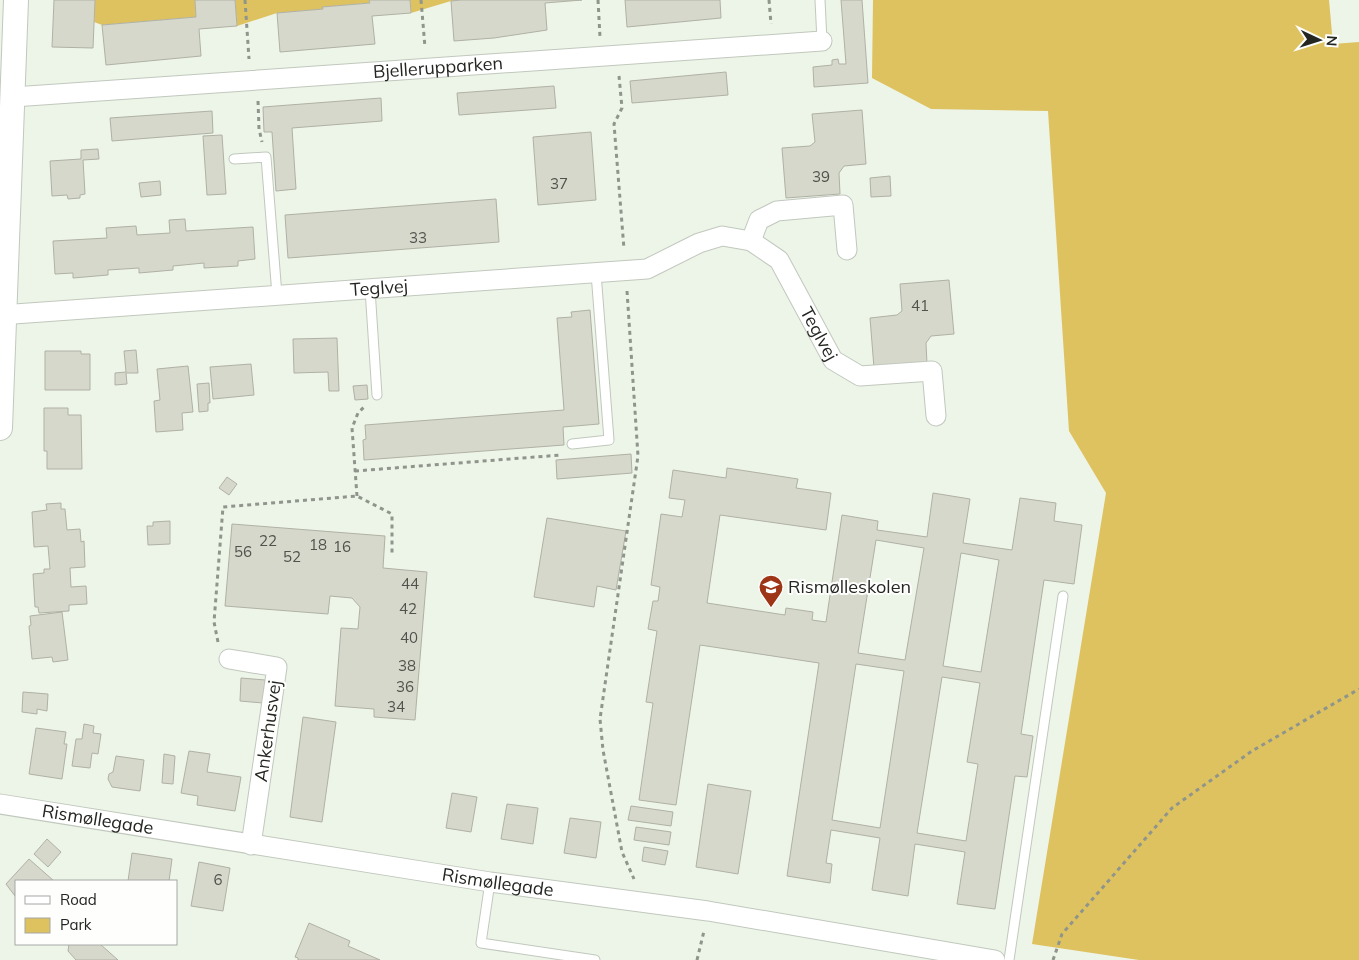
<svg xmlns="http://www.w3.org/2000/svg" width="1359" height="960" font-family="Mulish,sans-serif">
	<rect width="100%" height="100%" fill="#edf4e8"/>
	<g fill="#dec260">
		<polygon points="95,0 195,0 196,17 102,25 94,22"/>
		<polygon points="235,0 369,0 369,3 323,7 323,9 277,13 237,26"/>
		<polygon points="410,0 461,0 451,1 411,13"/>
		<polygon points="873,0 1329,0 1333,44 1359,42 1359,960 1139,960 1032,944 1106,493 1069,431 1048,111 931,109 872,78"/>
	</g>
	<g fill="#d7d8cc" stroke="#b0b1a5" fill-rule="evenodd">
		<polygon points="54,0 95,0 93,48 52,47"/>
		<polygon points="195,0 235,0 237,26 199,29 201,56 106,65 102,25 196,17"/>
		<polygon points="369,0 410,0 411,13 372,16 375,44 280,52 277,13 323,9 322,7 370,3"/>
		<polygon points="461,0 582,0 545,3 547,30 494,38 454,41 451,1"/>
		<polygon points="625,0 720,0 721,18 627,27"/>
		<polygon points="841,0 862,0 868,83 814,87 813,67 832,65 832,60 838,59 839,64 846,64"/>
		<polygon points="726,72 728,95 632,103 630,81"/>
		<polygon points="554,86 556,108 459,115 457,93"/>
		<polygon points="381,98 382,121 292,128 296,189 276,191 272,132 264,132 263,107"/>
		<polygon points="862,110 866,164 844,166 839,173 840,194 786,198 782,148 810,146 815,142 812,114"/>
		<polygon points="212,111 213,133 112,141 110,118"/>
		<polygon points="591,132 596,200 538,205 533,137"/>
		<polygon points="222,135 226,194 207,195 203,136"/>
		<polygon points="98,149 99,159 83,160 85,194 80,195 80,198 68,199 67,195 52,196 50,161 81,159 81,150"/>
		<polygon points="890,176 891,196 871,197 870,178"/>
		<polygon points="160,181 161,195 141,197 139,183"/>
		<polygon points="496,199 499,242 288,258 285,215"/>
		<polygon points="185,219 186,231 253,227 255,259 238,261 238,266 204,268 204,263 173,266 173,270 139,273 139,268 108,270 108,275 73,278 73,273 55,274 53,241 107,238 106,228 136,226 137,235 170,233 169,220"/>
		<polygon points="949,280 954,334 931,336 926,343 927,364 874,368 870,318 897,315 902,311 900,284"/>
		<polygon points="590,310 599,424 563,427 564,445 364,460 363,440 366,439 365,425 564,410 557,318 572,317 571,312"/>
		<polygon points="337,338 339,391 329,391 328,372 294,373 293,339"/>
		<polygon points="136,350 138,373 126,373 127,384 115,385 115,373 126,372 124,351"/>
		<polygon points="45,351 81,351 81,354 90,354 90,390 45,390"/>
		<polygon points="251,364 254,395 213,399 210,367"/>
		<polygon points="188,366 193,412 182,413 183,430 156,432 154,401 160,400 157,369"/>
		<polygon points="209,383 210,403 208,403 208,411 199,412 197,384"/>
		<polygon points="367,385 368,399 355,400 353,386"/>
		<polygon points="44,408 68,408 68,415 81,415 82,469 47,469 47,451 44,451"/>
		<polygon points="631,454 632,473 557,479 556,460"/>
		<path d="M727,468L798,479L796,488L831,493L826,530L720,515L707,603L785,615L786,608L813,612L812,620L826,622L842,515L878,521L877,530L927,537L933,493L970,499L963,543L1012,550L1020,498L1056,503L1054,521L1082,525L1074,584L1044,580L1021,734L1033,736L1027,777L1015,776L995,909L957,904L965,852L915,844L908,896L872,890L880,838L831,830L826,863L832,864L830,883L787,876L819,663L700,645L676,805L639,800L653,703L646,702L657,631L648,629L653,601H658L660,587L651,585L661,514L682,517L685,500L669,498L673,470L726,478ZM876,540L924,548L905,660L858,653ZM961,553L999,560L981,672L943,666ZM856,664L904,671L880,828L832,820ZM942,677L980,683L967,762L978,764L966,841L917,833Z"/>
		<polygon points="227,477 237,484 229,495 219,488"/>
		<polygon points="61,503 61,509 65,509 67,530 80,529 81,542 84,541 85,567 70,568 71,587 86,586 87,604 69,605 69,611 39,613 38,607 35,607 33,574 44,573 44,569 50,569 48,546 34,547 32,512 47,510 46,504"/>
		<polygon points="547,518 626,531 616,590 597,586 594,607 534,597"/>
		<polygon points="170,521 170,544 148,545 147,526 153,526 153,522"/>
		<polygon points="232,524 385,536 383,568 427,572 415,720 374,717 374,709 335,706 341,628 358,629 360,607 352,598 330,596 328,614 225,606"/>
		<polygon points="62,612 68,660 53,662 52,657 32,659 29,626 31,625 30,616"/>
		<polygon points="241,678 265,680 263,703 240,701"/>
		<polygon points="23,692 48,694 47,711 37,709 37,714 22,712"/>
		<polygon points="303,717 336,722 322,822 290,817"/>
		<polygon points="84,724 94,726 93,733 101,734 98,754 92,753 90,768 72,766 76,739 82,739"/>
		<polygon points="36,728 66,732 64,744 67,744 62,779 29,774"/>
		<polygon points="189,751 210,754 207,772 241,777 235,811 197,805 198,796 181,793"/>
		<polygon points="164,754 175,756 173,784 162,783"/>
		<polygon points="116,756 144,760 140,791 112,787 108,779 109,774 113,772"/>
		<polygon points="708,784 751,791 738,874 696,867"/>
		<polygon points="452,793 477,797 471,832 446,828"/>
		<polygon points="507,804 538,808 533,844 501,839"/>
		<polygon points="631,806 673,812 671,826 628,820"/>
		<polygon points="570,818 601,822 596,858 564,853"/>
		<polygon points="636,827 671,832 669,845 634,840"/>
		<polygon points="47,839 61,852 48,867 34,854"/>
		<polygon points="644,847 668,851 665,865 642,861"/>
		<polygon points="132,853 172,859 169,881 128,881"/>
		<polygon points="29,859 54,881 16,881 15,896 6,884"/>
		<polygon points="199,862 230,868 223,911 191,906"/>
		<polygon points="309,923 350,941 348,946 380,960 298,960 298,958 295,957"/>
		<polygon points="69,944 100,944 118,960 76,960 68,951"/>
	</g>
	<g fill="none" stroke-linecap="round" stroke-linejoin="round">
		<defs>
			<g id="service">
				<polyline points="820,0 822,41"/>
				<polyline points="234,159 266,157 277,295"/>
				<polyline points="370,289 377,395"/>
				<polyline points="572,444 609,440 596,273"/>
				<polyline points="490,882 481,943 595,960"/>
				<polyline points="1009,960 1063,596"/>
			</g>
			<g id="minor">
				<path id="s1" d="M13,97L822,41"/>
				<polyline points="751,241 759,220 777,211 843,205 847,250"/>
				<path id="s2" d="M0,315L647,269L699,243L722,236L751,241L779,260L833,360L860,376L932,371L936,416"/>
				<polyline points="229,659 277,667 251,845"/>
				<path id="s3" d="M0,804L490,882L708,911L995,960"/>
			</g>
			<polyline id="tertiary" points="0,428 16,0"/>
		</defs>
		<use href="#service" stroke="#c1c8bd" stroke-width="11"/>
		<use href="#minor" stroke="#c1c8bd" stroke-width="21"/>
		<use href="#tertiary" stroke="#c1c8bd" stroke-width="26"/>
		<g stroke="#90958c" stroke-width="3" stroke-dasharray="4 4" stroke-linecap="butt">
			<polyline points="245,0 249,59"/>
			<polyline points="421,0 425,47"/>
			<polyline points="598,0 600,37"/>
			<polyline points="769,0 771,24"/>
			<polyline points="619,76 622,108 614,124 624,249"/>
			<polyline points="258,101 259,129 262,142"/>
			<polyline points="627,291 638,456 600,719 603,750 622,852 634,879"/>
			<polyline points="355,471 561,455"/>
			<polyline points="357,496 352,428 358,413 365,406"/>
			<polyline points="218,642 214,622 223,507 357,496 392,514 392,556"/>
			<polyline points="697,960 704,931"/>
			<polyline points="1053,960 1062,934 1172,808 1252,751 1359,689"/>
		</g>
		<use href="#service" stroke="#fff" stroke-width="9"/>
		<use href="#minor" stroke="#fff" stroke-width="19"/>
		<use href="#tertiary" stroke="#fff" stroke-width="24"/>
	</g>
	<defs>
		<symbol id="school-pin" viewBox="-11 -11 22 30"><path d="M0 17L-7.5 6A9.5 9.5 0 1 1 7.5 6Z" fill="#9d3516" stroke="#fefffd"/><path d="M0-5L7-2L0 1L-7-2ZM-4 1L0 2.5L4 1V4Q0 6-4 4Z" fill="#fff"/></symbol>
	</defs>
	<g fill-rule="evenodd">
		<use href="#school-pin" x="757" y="573" width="28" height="38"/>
	</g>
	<g text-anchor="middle" stroke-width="4" stroke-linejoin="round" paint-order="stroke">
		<g font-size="15" fill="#50524c">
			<text x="821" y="182">39</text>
			<text x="559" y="189">37</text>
			<text x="418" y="243">33</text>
			<text x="920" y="311">41</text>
			<text x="268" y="546">22</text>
			<text x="318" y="550">18</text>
			<text x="342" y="552">16</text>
			<text x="243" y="557">56</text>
			<text x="292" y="562">52</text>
			<text x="410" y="589">44</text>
			<text x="408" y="614">42</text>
			<text x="409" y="643">40</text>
			<text x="407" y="671">38</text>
			<text x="405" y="692">36</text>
			<text x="396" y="712">34</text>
			<text x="218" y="885">6</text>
		</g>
		<g font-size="18" fill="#232621" stroke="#fefffd">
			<text dy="6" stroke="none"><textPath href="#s1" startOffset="426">Bjellerupparken</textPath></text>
			<text dy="6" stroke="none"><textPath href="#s2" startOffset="380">Teglvej</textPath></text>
			<text dy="6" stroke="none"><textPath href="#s2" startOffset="878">Teglvej</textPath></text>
			<text transform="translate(268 731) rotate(-82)" y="6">Ankerhusvej</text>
			<text dy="6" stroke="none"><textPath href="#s3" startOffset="99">Rismøllegade</textPath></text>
			<text dy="6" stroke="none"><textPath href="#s3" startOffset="504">Rismøllegade</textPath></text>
		</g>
		<g font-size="18" fill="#232621" stroke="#fefffd" text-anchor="start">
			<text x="788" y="593">Rismølleskolen</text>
		</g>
	</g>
	<rect x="15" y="880" width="162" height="65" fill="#fefffd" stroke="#a6a8a5"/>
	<rect x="25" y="896" width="25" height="8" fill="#ffffff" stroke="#a6a8a5"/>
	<text x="60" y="905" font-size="15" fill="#232621">Road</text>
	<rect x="25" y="918" width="25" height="15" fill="#dec260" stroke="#a6a8a5"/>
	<text x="60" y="930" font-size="15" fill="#232621">Park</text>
	<g transform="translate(1319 40) rotate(94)" stroke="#fefffd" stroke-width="4" paint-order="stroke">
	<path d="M0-4L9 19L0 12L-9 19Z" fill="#232621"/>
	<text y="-8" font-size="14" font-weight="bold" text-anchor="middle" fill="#232621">N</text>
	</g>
</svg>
